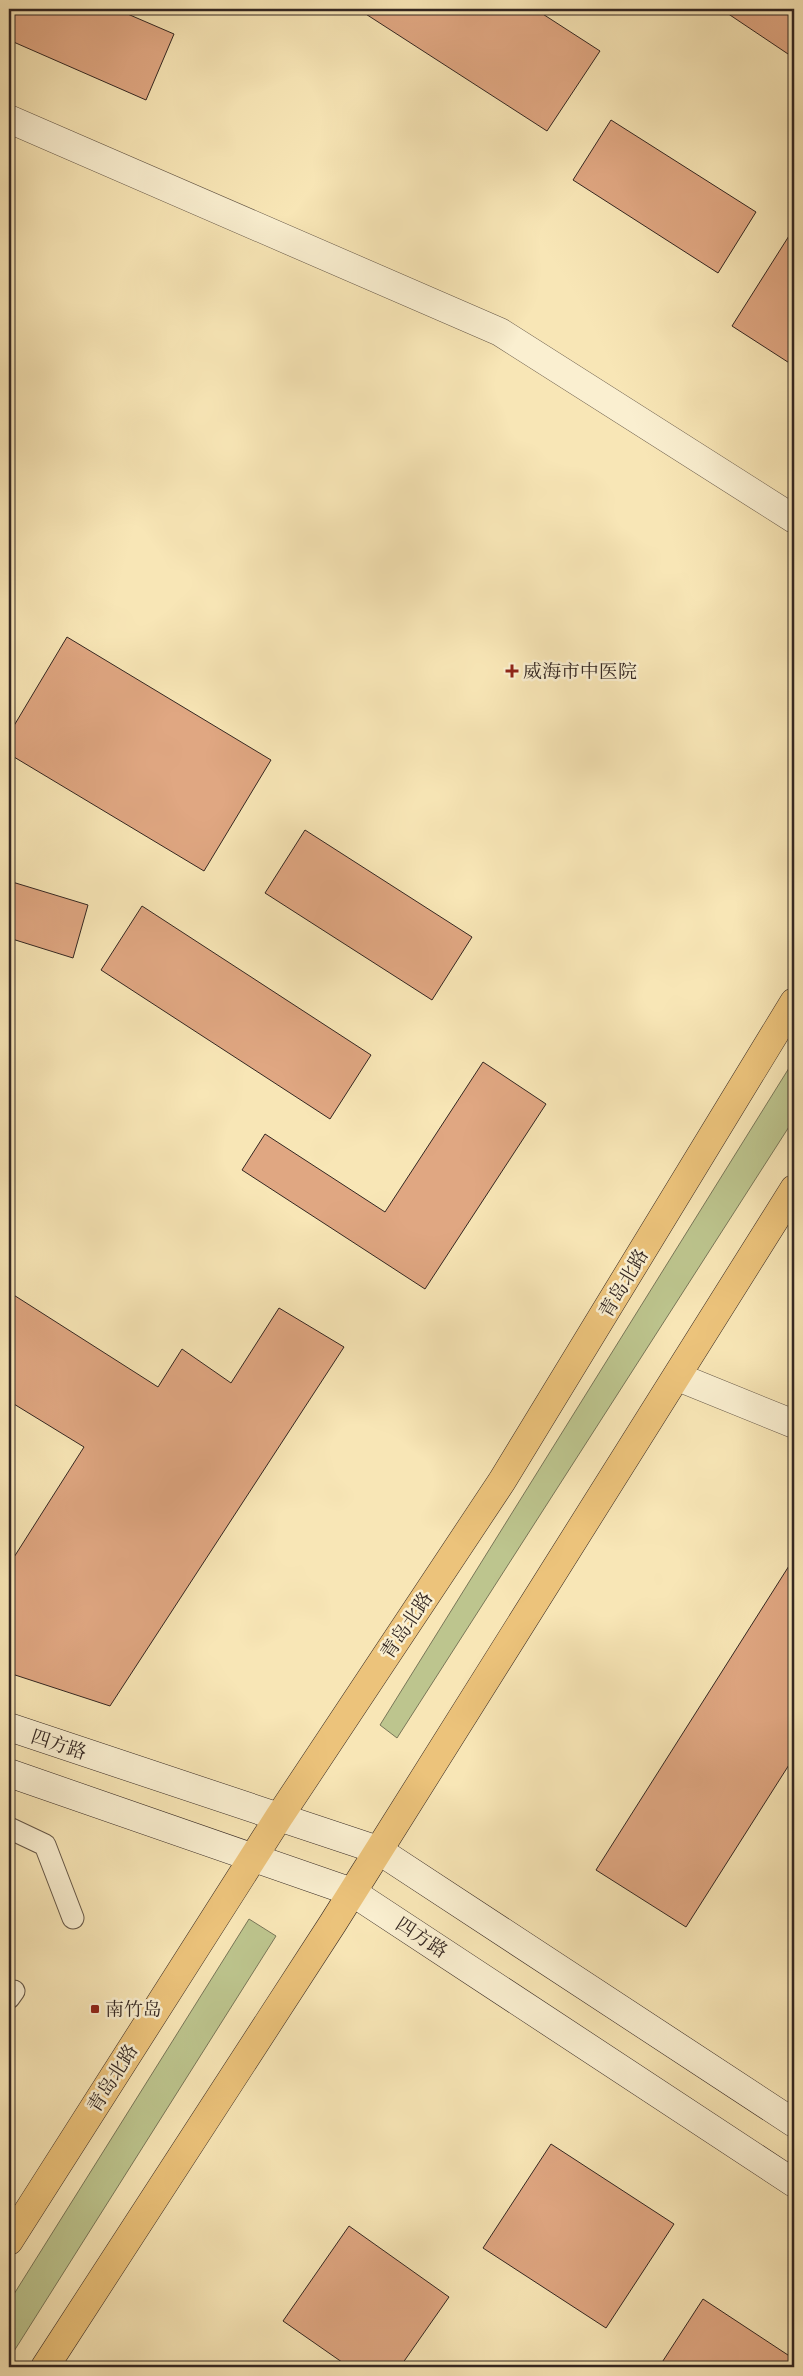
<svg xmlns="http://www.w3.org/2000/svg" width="803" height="2376" font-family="'IM FELL DW Pica','Noto Serif SC',serif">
	<rect width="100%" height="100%" fill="#f8e6b6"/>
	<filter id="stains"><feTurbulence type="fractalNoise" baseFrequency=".004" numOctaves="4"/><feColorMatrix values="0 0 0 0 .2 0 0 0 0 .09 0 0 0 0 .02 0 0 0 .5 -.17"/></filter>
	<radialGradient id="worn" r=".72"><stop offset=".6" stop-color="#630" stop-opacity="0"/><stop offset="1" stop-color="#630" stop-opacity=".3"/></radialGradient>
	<g fill="#bdc58e" stroke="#787658">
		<polygon points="794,1060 794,1119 397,1738 380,1725"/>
		<polygon points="249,1919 276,1936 9,2359 9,2302"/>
	</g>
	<g fill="#e0a782" stroke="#332621">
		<polygon points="9,9 116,9 174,34 146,100 9,40"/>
		<polygon points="358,9 535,9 600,51 547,131"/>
		<polygon points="721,9 794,9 794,58"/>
		<polygon points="611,120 756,212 718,273 573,180"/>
		<polygon points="794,228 794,366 732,326"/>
		<polygon points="67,637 271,760 204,871 9,754 9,734"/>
		<polygon points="305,830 472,937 432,1000 265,893"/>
		<polygon points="9,881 88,905 73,958 9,938"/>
		<polygon points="142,906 371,1055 330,1119 101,970"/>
		<polygon points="483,1062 546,1104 425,1289 242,1170 265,1134 385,1212"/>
		<polygon points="9,1292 158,1387 182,1349 231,1383 279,1308 344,1347 110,1706 9,1673 9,1565 84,1447 9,1401"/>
		<polygon points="794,1558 794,1757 686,1927 596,1870"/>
		<polygon points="551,2144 674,2224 606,2328 483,2248"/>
		<polygon points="349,2226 449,2297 400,2367 349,2367 283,2321"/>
		<polygon points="703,2299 794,2359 794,2367 659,2367"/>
	</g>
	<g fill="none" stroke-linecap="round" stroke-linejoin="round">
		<defs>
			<g id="service">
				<polyline points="9,1828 45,1845 73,1918"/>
				<polyline points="9,1998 14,1991"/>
			</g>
			<g id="minor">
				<polyline points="9,119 500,332 794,519"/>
				<polyline points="678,1377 794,1424"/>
			</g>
			<g id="secondary">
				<polyline points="9,1727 378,1850 794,2123"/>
				<polyline points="9,1773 352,1892 794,2183"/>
			</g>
			<g id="primary">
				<polyline points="9,2241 279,1817 502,1481 794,1002"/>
				<polyline points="45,2367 333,1923 794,1189"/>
			</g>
		</defs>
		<use href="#service" stroke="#645646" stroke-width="23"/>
		<use href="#minor" stroke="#645646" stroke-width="29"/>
		<use href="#secondary" stroke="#332621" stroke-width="29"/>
		<use href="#primary" stroke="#332621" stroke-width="29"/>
		<use href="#service" stroke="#faefd0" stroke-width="21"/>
		<use href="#minor" stroke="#faefd0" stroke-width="28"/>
		<use href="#secondary" stroke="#faefd0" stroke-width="28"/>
		<use href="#primary" stroke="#ecc37b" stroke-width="28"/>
	</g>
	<g fill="#8f2418" stroke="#faefd0" stroke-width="2">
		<path d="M509.5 663.5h5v5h5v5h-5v5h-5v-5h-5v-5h5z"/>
		<rect x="90" y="2004" width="10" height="10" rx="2.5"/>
	</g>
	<g text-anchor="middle" stroke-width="5" stroke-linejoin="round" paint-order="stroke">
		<g font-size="19" fill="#332621" stroke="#faefd0" text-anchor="start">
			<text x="523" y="678">威海市中医院</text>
			<text x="105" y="2016">南竹岛</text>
		</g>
		<g font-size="19" fill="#332621" stroke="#faefd0">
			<text transform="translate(623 1283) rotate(-59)" y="7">青岛北路</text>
			<text transform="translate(406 1625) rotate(-56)" y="7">青岛北路</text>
			<text transform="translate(59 1744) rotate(18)" y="7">四方路</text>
			<text transform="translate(422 1937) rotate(33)" y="7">四方路</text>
			<text transform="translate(112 2078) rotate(-58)" y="7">青岛北路</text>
		</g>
	</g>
	<rect width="803" height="2376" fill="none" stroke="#f8e6b6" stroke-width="30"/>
	<rect x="10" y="10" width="783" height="2356" fill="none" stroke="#332621" stroke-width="2.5"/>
	<rect x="15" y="15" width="773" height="2346" fill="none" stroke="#332621"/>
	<rect width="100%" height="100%" filter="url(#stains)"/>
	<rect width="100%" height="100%" fill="url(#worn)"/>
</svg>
